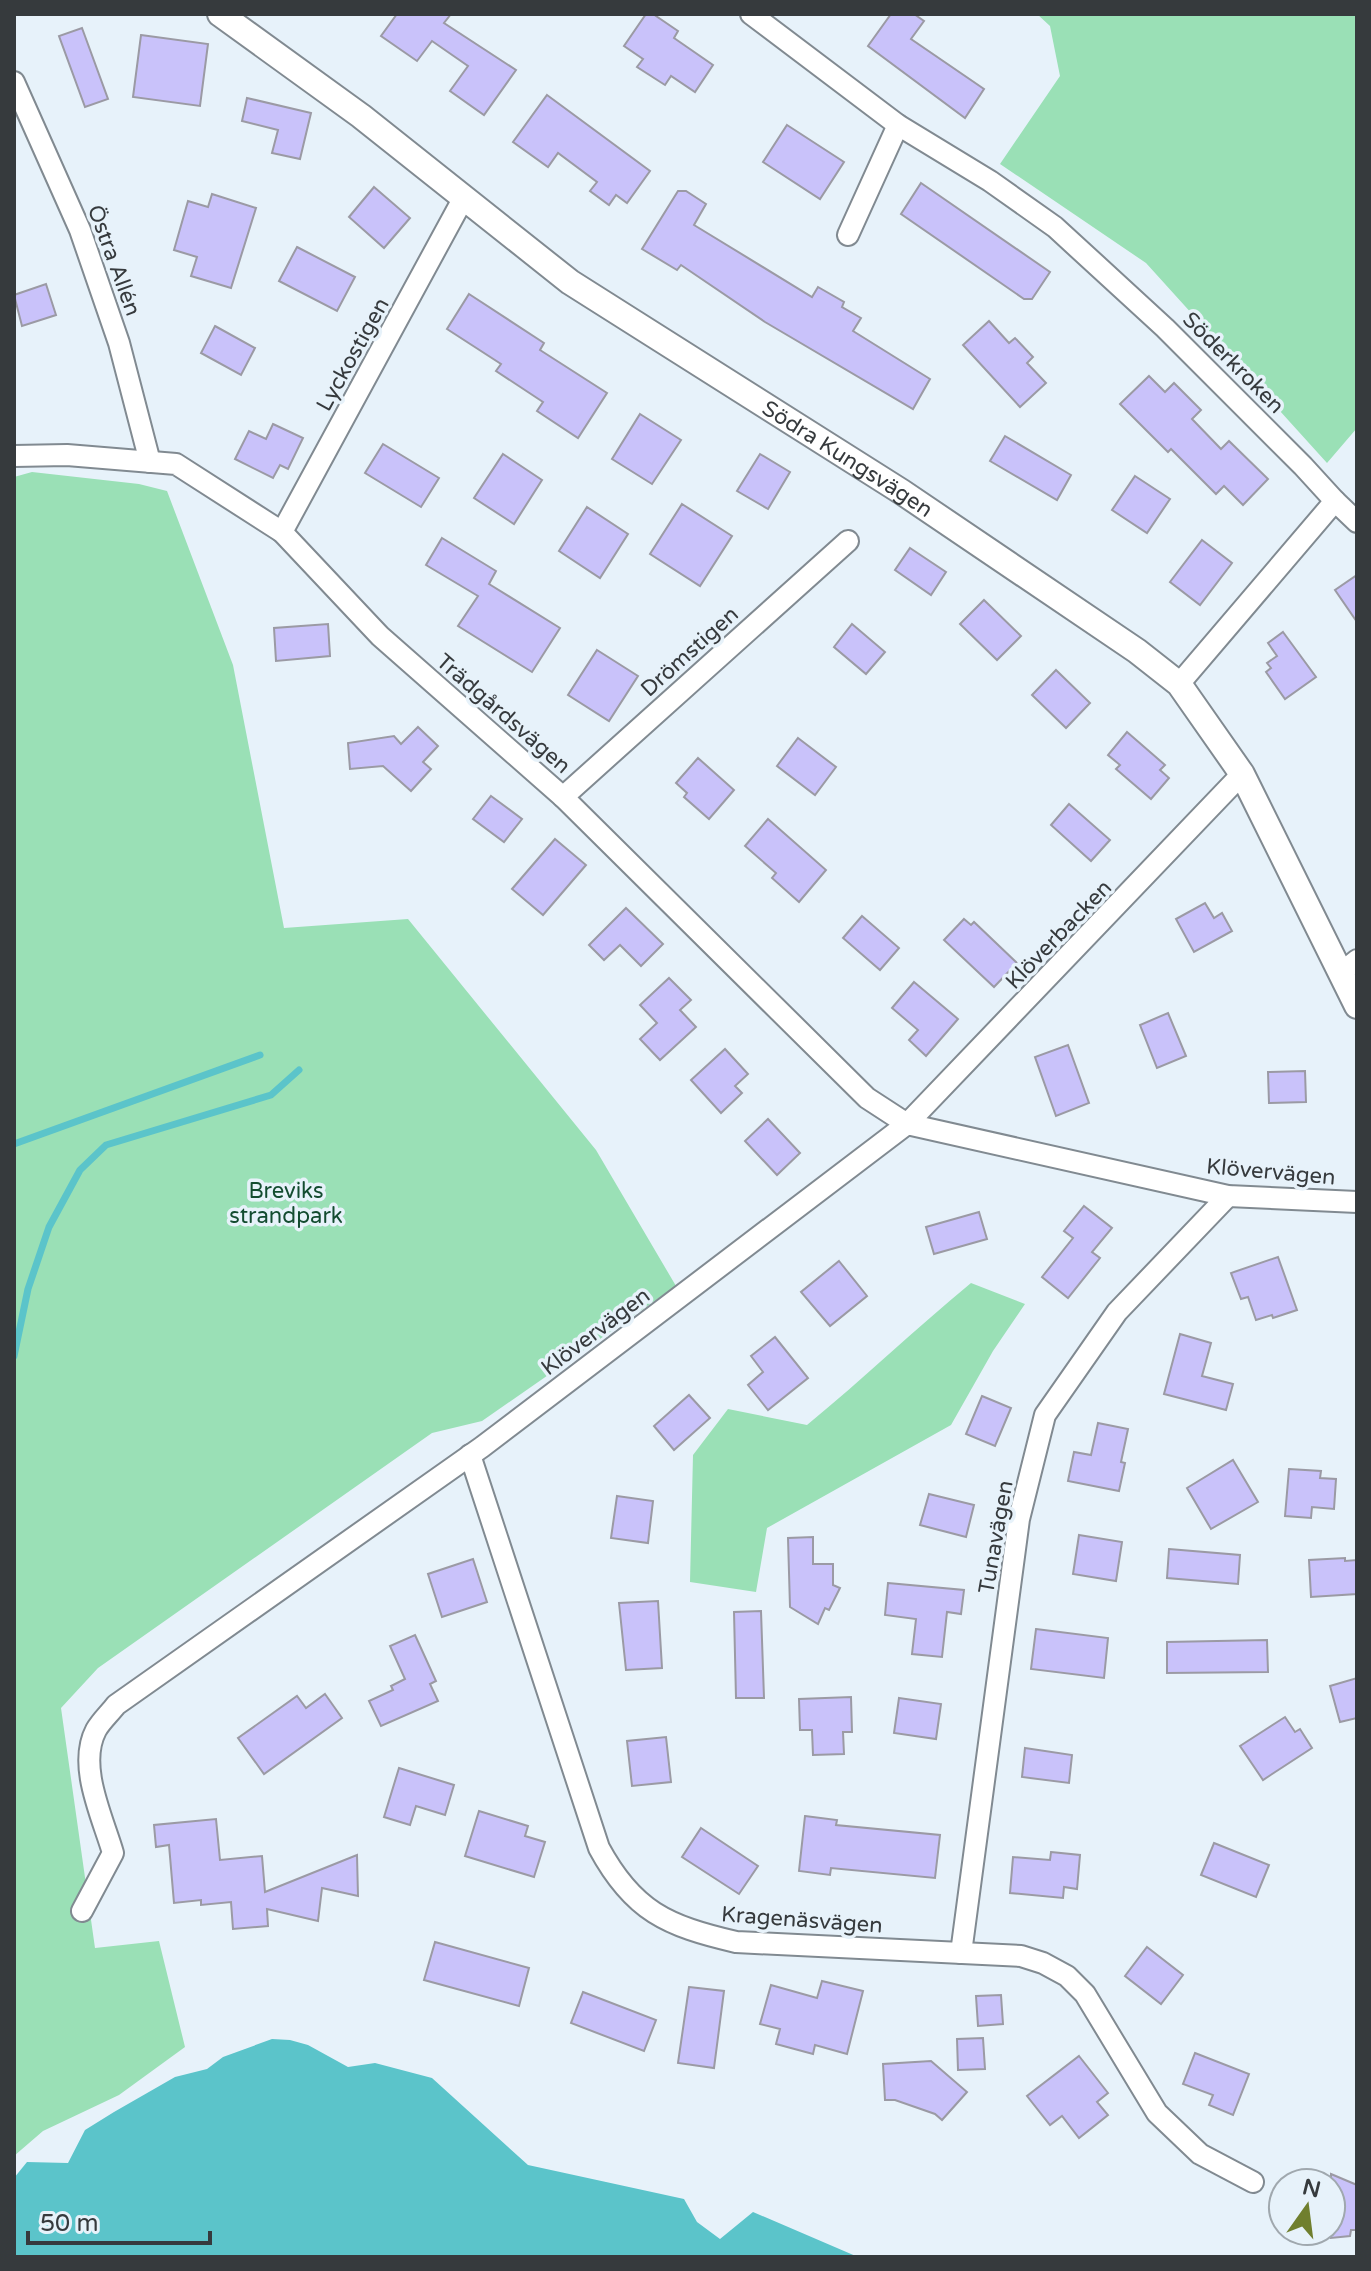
<svg xmlns="http://www.w3.org/2000/svg" width="1371" height="2271" font-family="'Varela Round',sans-serif">
	<rect width="100%" height="100%" fill="#e7f2fa"/>
	<g fill="#9ae0b6">
		<polygon points="1037,14 1357,14 1357,428 1327,463 1146,263 1000,164 1060,76 1050,26"/>
		<polygon points="32,472 139,484 167,491 233,665 284,928 408,919 596,1150 676,1286 482,1421 432,1433 98,1668 61,1708 95,1948 159,1941 185,2047 119,2095 43,2131 14,2156 14,477"/>
		<path d="M971,1283L1025,1304L993,1351L951,1425L767,1528L756,1592L690,1582L693,1455L728,1409L807,1425C863,1379 915,1329 971,1283Z"/>
	</g>
	<polygon fill="#5bc4ca" points="272,2039 290,2040 308,2045 348,2067 375,2063 432,2078 528,2165 684,2199 697,2222 720,2239 753,2212 858,2257 14,2257 14,2178 27,2162 68,2163 85,2130 114,2112 175,2077 207,2069 223,2057"/>
	<g fill="none" stroke-linecap="round" stroke-linejoin="round">
		<g stroke="#5bc4ca" stroke-width="7">
			<polyline points="14,1144 260,1055"/>
			<polyline points="14,1356 28,1289 49,1227 80,1170 106,1145 271,1095 299,1070"/>
		</g>
	</g>
	<g fill="#c9c2fa" stroke="#9b9aa4" stroke-width="2">
		<polygon points="397,14 451,14 444,23 516,70 484,115 450,91 468,66 432,41 417,61 381,36"/>
		<polygon points="646,14 653,14 678,31 674,38 713,65 695,92 671,76 665,85 637,67 643,59 624,46"/>
		<polygon points="891,14 914,14 924,21 911,39 984,89 965,118 868,46"/>
		<polygon points="82,28 108,99 85,107 59,36"/>
		<polygon points="141,35 208,44 200,106 133,97"/>
		<polygon points="547,95 650,171 627,203 616,195 609,205 590,191 597,182 558,153 548,167 513,142"/>
		<polygon points="247,98 311,113 300,159 272,153 278,130 242,121"/>
		<polygon points="787,125 844,162 820,199 763,162"/>
		<polygon points="921,183 1050,272 1032,299 1024,299 901,214"/>
		<polygon points="374,187 410,218 384,248 349,217"/>
		<polygon points="678,191 686,191 706,204 694,225 812,297 818,287 844,302 842,307 861,318 853,331 930,379 913,409 765,322 681,265 677,270 642,249"/>
		<polygon points="212,194 256,208 231,288 191,276 197,257 174,250 188,201 208,207"/>
		<polygon points="297,247 355,277 337,311 279,281"/>
		<polygon points="46,284 56,315 22,326 14,295"/>
		<polygon points="469,294 544,343 540,350 607,393 578,438 537,411 543,402 496,371 501,364 447,329"/>
		<polygon points="989,321 1009,343 1015,338 1033,357 1027,363 1046,383 1020,407 963,345"/>
		<polygon points="215,326 255,348 241,375 201,353"/>
		<polygon points="1149,376 1165,392 1174,383 1201,410 1192,419 1221,449 1229,441 1268,479 1243,505 1224,486 1216,494 1171,449 1168,452 1120,404"/>
		<polygon points="640,414 681,440 652,484 612,459"/>
		<polygon points="273,424 303,438 288,469 280,465 273,478 235,459 249,431 266,439"/>
		<polygon points="1005,436 1071,475 1057,500 990,461"/>
		<polygon points="383,444 439,478 421,507 365,473"/>
		<polygon points="503,454 542,480 514,524 474,498"/>
		<polygon points="760,454 790,472 768,509 737,491"/>
		<polygon points="1135,476 1170,499 1147,533 1112,510"/>
		<polygon points="682,504 732,536 700,586 650,554"/>
		<polygon points="587,507 628,534 600,578 559,551"/>
		<polygon points="442,538 496,571 489,584 560,628 532,672 458,626 478,596 426,565"/>
		<polygon points="1202,540 1232,563 1200,605 1170,582"/>
		<polygon points="910,548 946,572 931,595 895,570"/>
		<polygon points="1357,575 1357,622 1335,590"/>
		<polygon points="984,600 1021,636 997,660 960,624"/>
		<polygon points="328,624 330,656 276,661 274,628"/>
		<polygon points="852,624 885,652 866,674 834,647"/>
		<polygon points="1283,632 1316,677 1285,699 1266,672 1271,668 1267,663 1277,656 1268,643"/>
		<polygon points="597,650 638,676 609,721 568,695"/>
		<polygon points="1056,670 1090,703 1066,728 1032,695"/>
		<polygon points="418,727 438,746 423,762 431,769 411,791 383,766 350,769 348,743 394,736 401,744"/>
		<polygon points="1127,732 1165,765 1160,770 1169,778 1151,799 1116,769 1120,765 1108,755"/>
		<polygon points="798,738 836,767 815,795 777,766"/>
		<polygon points="698,758 734,790 709,819 684,797 687,793 676,783"/>
		<polygon points="491,796 522,819 504,842 473,819"/>
		<polygon points="1069,804 1110,840 1091,861 1051,825"/>
		<polygon points="768,819 826,870 799,902 772,878 776,873 745,846"/>
		<polygon points="555,839 586,865 543,915 512,889"/>
		<polygon points="1205,903 1214,918 1222,913 1232,931 1194,952 1176,919"/>
		<polygon points="626,908 663,944 641,966 620,945 604,960 589,945"/>
		<polygon points="862,916 899,948 880,970 843,938"/>
		<polygon points="964,919 971,925 974,922 1017,963 994,987 944,940"/>
		<polygon points="669,978 691,1000 680,1010 696,1027 660,1060 640,1039 657,1023 640,1005"/>
		<polygon points="914,982 958,1019 926,1056 909,1040 918,1030 892,1008"/>
		<polygon points="1168,1013 1186,1056 1157,1068 1140,1025"/>
		<polygon points="1068,1045 1089,1103 1056,1116 1035,1057"/>
		<polygon points="725,1049 748,1074 735,1086 742,1093 721,1113 691,1080"/>
		<polygon points="1305,1071 1306,1102 1269,1103 1268,1072"/>
		<polygon points="768,1119 800,1153 777,1175 745,1141"/>
		<polygon points="1084,1206 1112,1228 1092,1252 1100,1258 1068,1298 1042,1277 1073,1238 1064,1231"/>
		<polygon points="979,1212 987,1239 934,1254 926,1227"/>
		<polygon points="1278,1257 1297,1310 1273,1318 1272,1315 1256,1320 1248,1297 1241,1299 1231,1273"/>
		<polygon points="839,1261 867,1296 830,1326 801,1292"/>
		<polygon points="1180,1334 1211,1343 1202,1376 1233,1384 1226,1410 1164,1394"/>
		<polygon points="775,1337 808,1378 768,1410 748,1385 763,1372 751,1356"/>
		<polygon points="689,1395 710,1418 674,1450 654,1426"/>
		<polygon points="982,1396 1011,1408 995,1446 966,1434"/>
		<polygon points="1098,1423 1128,1429 1121,1462 1125,1463 1119,1491 1068,1481 1074,1452 1091,1455"/>
		<polygon points="1233,1460 1258,1502 1211,1529 1187,1488"/>
		<polygon points="1289,1469 1321,1471 1320,1478 1336,1479 1334,1509 1312,1507 1311,1518 1285,1516"/>
		<polygon points="929,1494 974,1505 966,1537 920,1525"/>
		<polygon points="617,1496 653,1501 648,1543 611,1538"/>
		<polygon points="1079,1535 1122,1542 1116,1581 1073,1574"/>
		<polygon points="813,1537 813,1564 833,1564 833,1585 840,1588 829,1610 825,1608 818,1624 790,1607 788,1538"/>
		<polygon points="1169,1549 1240,1555 1238,1584 1167,1578"/>
		<polygon points="1345,1558 1345,1561 1357,1560 1357,1594 1311,1597 1309,1560"/>
		<polygon points="473,1559 487,1602 442,1617 428,1574"/>
		<polygon points="888,1583 964,1590 961,1614 947,1612 942,1657 912,1654 916,1619 885,1615"/>
		<polygon points="658,1601 662,1668 626,1670 619,1603"/>
		<polygon points="761,1611 764,1698 736,1698 734,1612"/>
		<polygon points="1036,1629 1108,1638 1104,1678 1031,1669"/>
		<polygon points="415,1635 436,1681 430,1684 438,1701 381,1726 369,1701 393,1690 391,1686 405,1679 390,1646"/>
		<polygon points="1267,1640 1268,1672 1167,1673 1167,1642"/>
		<polygon points="1357,1678 1357,1718 1340,1722 1330,1686"/>
		<polygon points="325,1694 342,1718 264,1774 238,1738 297,1696 306,1708"/>
		<polygon points="851,1697 852,1732 843,1732 844,1754 813,1755 812,1730 800,1730 799,1699"/>
		<polygon points="899,1698 941,1704 936,1739 894,1733"/>
		<polygon points="1285,1717 1295,1732 1300,1729 1312,1748 1263,1780 1240,1746"/>
		<polygon points="666,1737 671,1782 632,1786 627,1741"/>
		<polygon points="1025,1748 1072,1755 1069,1783 1022,1777"/>
		<polygon points="399,1768 454,1785 445,1815 416,1806 410,1825 384,1817"/>
		<polygon points="479,1811 528,1826 525,1836 545,1842 534,1877 465,1856"/>
		<polygon points="805,1816 837,1820 836,1825 940,1835 935,1878 831,1868 830,1875 799,1871"/>
		<polygon points="216,1819 220,1860 262,1856 265,1892 357,1855 358,1896 322,1888 318,1921 267,1909 268,1926 233,1929 231,1902 201,1905 201,1900 174,1903 169,1845 156,1847 154,1825"/>
		<polygon points="701,1828 758,1866 739,1894 682,1857"/>
		<polygon points="1214,1843 1269,1865 1256,1897 1201,1875"/>
		<polygon points="1051,1852 1080,1855 1077,1889 1064,1887 1063,1898 1010,1893 1013,1857 1050,1860"/>
		<polygon points="435,1942 529,1968 519,2006 424,1980"/>
		<polygon points="1147,1947 1183,1975 1161,2004 1125,1976"/>
		<polygon points="822,1981 863,1991 847,2054 815,2045 813,2054 776,2044 780,2029 760,2024 771,1985 817,1998"/>
		<polygon points="689,1987 724,1991 714,2068 678,2063"/>
		<polygon points="583,1992 656,2020 644,2051 571,2023"/>
		<polygon points="1001,1995 1003,2024 978,2026 976,1996"/>
		<polygon points="983,2038 985,2069 958,2070 957,2039"/>
		<polygon points="1195,2053 1249,2074 1233,2115 1209,2105 1213,2095 1183,2084"/>
		<polygon points="1079,2056 1108,2093 1097,2102 1108,2115 1079,2138 1062,2116 1050,2125 1027,2096"/>
		<polygon points="931,2061 967,2092 942,2120 935,2114 895,2100 885,2100 883,2064"/>
		<polygon points="1331,2174 1357,2185 1357,2230 1351,2230 1350,2236 1331,2238"/>
	</g>
	<g fill="none" stroke-linecap="round" stroke-linejoin="round">
		<defs>
			<g id="minor">
				<polyline points="751,14 898,125 990,181 1055,227 1165,328 1303,466 1335,501 1179,684"/>
				<polyline points="14,82 80,230 119,343 150,462"/>
				<polyline points="848,235 898,125"/>
				<polyline points="14,456 67,455 176,464 282,532 380,636 563,797 867,1098 907,1124 1242,774"/>
				<polyline points="1335,501 1357,522"/>
				<polyline points="282,532 463,199"/>
				<polyline points="563,797 848,541"/>
				<polyline points="1342,972 1357,960"/>
				<path d="M470,1455L599,1848C633,1911 667,1926 736,1942L1021,1956L1043,1963L1067,1976L1085,1994L1157,2113L1200,2154L1253,2182"/>
				<path d="M82,1911L113,1853C103,1818 77,1766 96,1730C101,1721 110,1713 116,1705L482,1447L907,1124L1228,1196L1357,1202"/>
				<polyline points="961,1953 1019,1519 1045,1415 1117,1312 1228,1196"/>
			</g>
			<g id="tertiary">
				<path id="s1" d="M220,14L361,116L570,282L902,492L1137,651L1179,684L1242,774L1357,1006"/>
			</g>
		</defs>
		<use href="#minor" stroke="#818a91" stroke-width="24"/>
		<use href="#tertiary" stroke="#818a91" stroke-width="28"/>
		<use href="#minor" stroke="#fff" stroke-width="20"/>
		<use href="#tertiary" stroke="#fff" stroke-width="24"/>
	</g>
	<g text-anchor="middle" stroke-width="7" stroke-linejoin="round" paint-order="stroke">
		<g font-size="22" fill="#363a3d" stroke="#e7f2fa">
			<text transform="translate(115 260) rotate(70)" y="8">Östra Allén</text>
			<text transform="translate(352 354) rotate(-61)" y="8">Lyckostigen</text>
			<text transform="translate(1234 362) rotate(45)" y="8">Söderkroken</text>
			<text dy="8" stroke="none"><textPath href="#s1" startOffset="770">Södra Kungsvägen</textPath></text>
			<text transform="translate(689 651) rotate(-42)" y="8">Drömstigen</text>
			<text transform="translate(504 713) rotate(41)" y="8">Trädgårdsvägen</text>
			<text transform="translate(1058 934) rotate(-46)" y="8">Klöverbacken</text>
			<text transform="translate(1271 1171) rotate(5)" y="8">Klövervägen</text>
			<text transform="translate(595 1331) rotate(-37)" y="8">Klövervägen</text>
			<text transform="translate(995 1537) rotate(-80)" y="8">Tunavägen</text>
			<text transform="translate(802 1919) rotate(4)" y="8">Kragenäsvägen</text>
		</g>
		<g font-size="22" fill="#134c30" stroke="#e7f2fa">
			<text x="286" y="1198">Breviks<tspan x="286" dy="25">strandpark</tspan></text>
		</g>
	</g>
	<rect width="1371" height="2271" fill="none" stroke="#363a3d" stroke-width="32"/>
	<g transform="translate(1307 2207) rotate(14)"><circle r="38" fill="#e7f2fa" stroke="#a0a8ae" stroke-width="2"/>
	<path d="M0-6L14 30L0 20L-14 30Z" fill="#707f2e"/>
	<text y="-12" font-size="22" font-weight="bold" text-anchor="middle" fill="#363a3d">N</text>
	</g>
	<path d="M28 2231v12h182v-12" fill="none" stroke="#363a3d" stroke-width="4"/>
	<text x="40" y="2231" font-size="24" fill="#363a3d" stroke="#e7f2fa" stroke-width="6" paint-order="stroke">50 m</text>
</svg>
